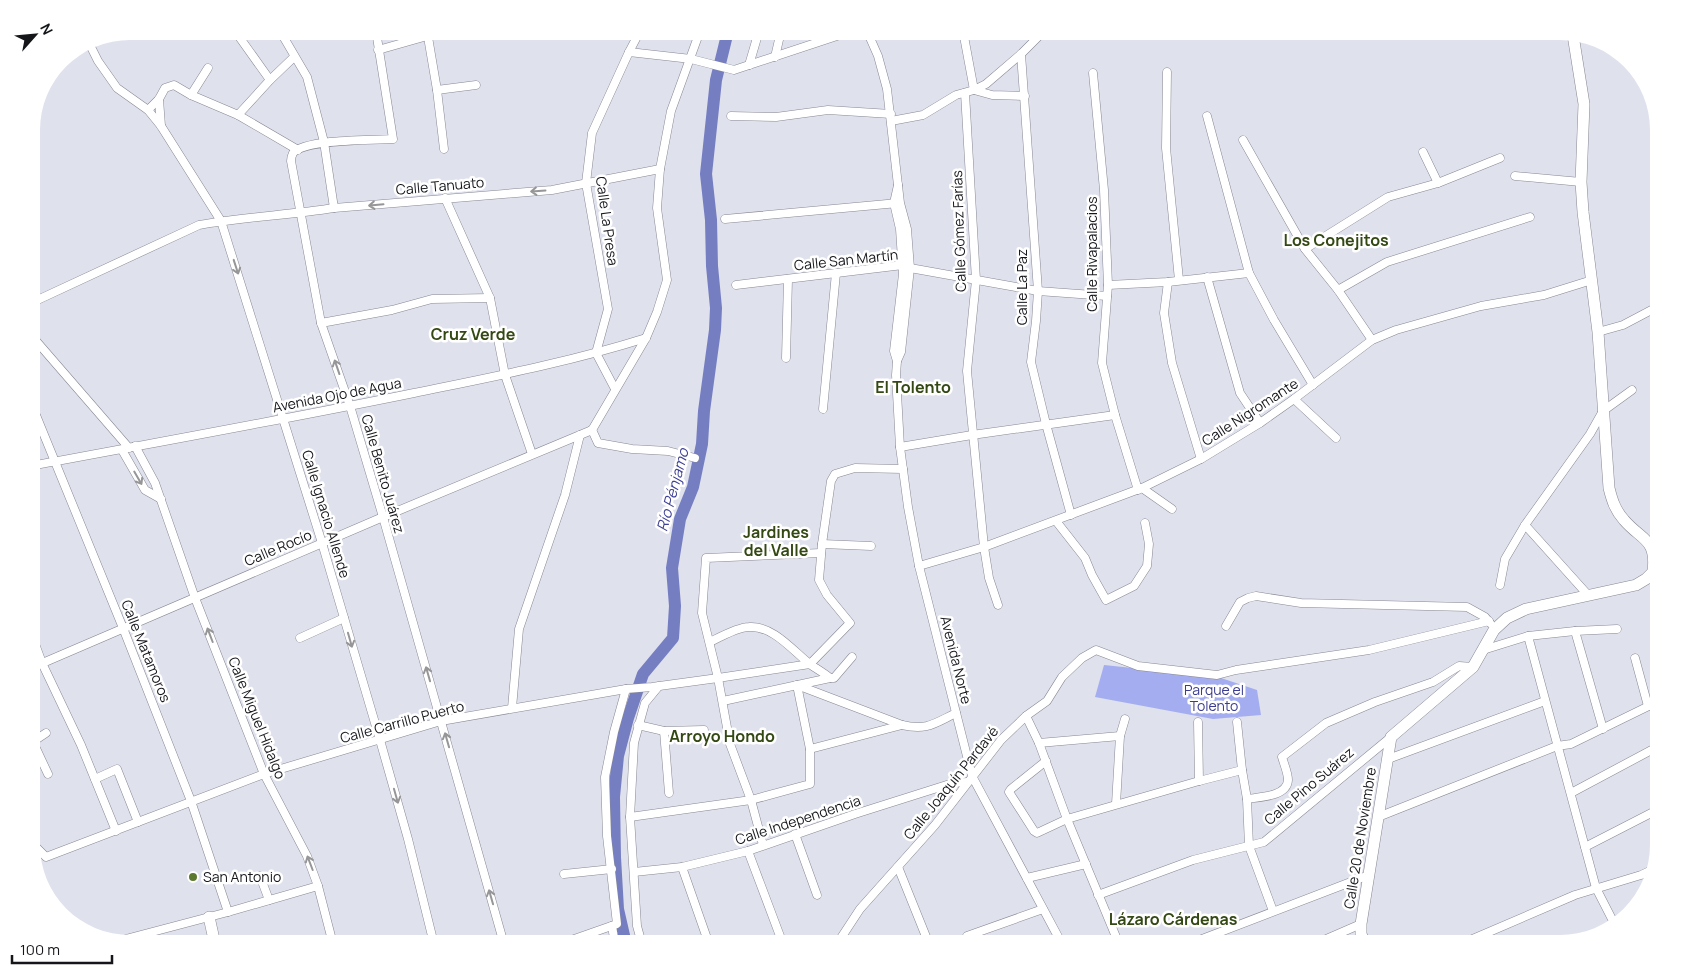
<svg xmlns="http://www.w3.org/2000/svg" width="1690" height="975" font-family="Manrope,sans-serif">
	<rect width="100%" height="100%" fill="#dfe1ed"/>
	<polygon fill="#a4adf0" points="1104,665 1218,677 1257,690 1261,715 1213,719 1095,697"/>
	<g fill="none" stroke-linecap="round" stroke-linejoin="round">
		<polyline stroke="#767ec2" stroke-width="12" points="626,944 618,909 615,857 614,797 618,756 628,718 643,674 673,638 675,606 672,568 680,519 693,487 702,444 704,411 715,330 716,308 712,266 711,220 706,174 716,80 728,31"/>
		<defs>
			<g id="street">
				<polyline points="235,31 270,80"/>
				<polyline points="280,31 307,77 324,142 334,208"/>
				<path d="M376,31L393,139C374,140 305,139 293,153C292,155 291,158 291,161L321,323L350,406L383,517L504,944"/>
				<polyline points="867,31 878,56 887,89 900,203 907,229 910,268 901,352 897,361"/>
				<polyline points="963,31 974,90"/>
				<polyline points="428,37 437,90 444,149"/>
				<polyline points="88,41 98,61 117,88 148,110 161,126 221,221 322,543 380,740 408,839 434,944"/>
				<polyline points="378,50 445,31"/>
				<polyline points="629,52 691,59 734,70 852,31"/>
				<polyline points="1021,54 1038,291 1036,321 1031,362 1046,424 1071,515"/>
				<polyline points="775,57 781,31"/>
				<polyline points="749,65 759,31"/>
				<polyline points="1167,72 1166,148 1179,280"/>
				<polyline points="1093,73 1104,190 1108,285 1102,363 1115,415 1138,490"/>
				<polyline points="437,90 476,85"/>
				<polyline points="974,90 992,95 1025,96"/>
				<polyline points="965,93 976,280 967,371 984,547 989,578 998,605"/>
				<polyline points="191,95 208,68"/>
				<polyline points="159,99 161,126"/>
				<polyline points="148,110 159,99 165,88 174,85 191,95 238,115 298,150"/>
				<polyline points="238,115 270,80 294,57"/>
				<polyline points="731,116 776,117 828,110 891,114"/>
				<polyline points="1207,116 1249,273 1274,320 1313,385"/>
				<polyline points="891,121 923,115 956,95 974,90 986,84 1021,54 1044,31"/>
				<polyline points="1243,140 1305,249 1338,290 1372,340"/>
				<polyline points="1423,152 1438,183"/>
				<polyline points="1515,176 1581,182"/>
				<polyline points="898,185 894,203 900,229 903,274 894,351 897,361 896,375 900,447 908,507 919,566 972,776 1062,944"/>
				<polyline points="445,198 490,298 505,375 532,454"/>
				<polyline points="725,219 898,203"/>
				<polyline points="1305,249 1388,197 1438,183 1500,158"/>
				<polyline points="1207,277 1240,393 1260,423"/>
				<polyline points="1168,282 1164,313 1172,363 1201,459"/>
				<polyline points="736,285 903,265 910,268 1038,291 1107,296"/>
				<polyline points="1108,285 1168,282 1249,273"/>
				<polyline points="1338,290 1387,262 1530,217"/>
				<path d="M31,303L199,225C243,217 289,215 334,208L552,190L660,169"/>
				<polyline points="321,323 392,310 432,299 490,298"/>
				<polyline points="1598,332 1623,325 1659,306"/>
				<polyline points="31,335 129,448"/>
				<polyline points="786,358 788,279"/>
				<polyline points="615,389 596,353 608,309 586,183 592,133 629,52 640,31"/>
				<polyline points="1294,399 1336,438"/>
				<polyline points="31,403 123,628 191,801 228,912"/>
				<polyline points="823,409 836,273"/>
				<polyline points="592,430 646,338 657,312 667,280 657,208 660,169 671,111 700,31"/>
				<polyline points="592,430 598,443 632,449 668,451 695,458"/>
				<polyline points="135,446 155,483 195,598 264,774 307,856 318,886 333,944"/>
				<polyline points="900,447 972,435 1115,415"/>
				<polyline points="122,450 145,490 161,499"/>
				<path d="M31,466C159,442 287,419 414,393C492,377 570,362 646,338"/>
				<polyline points="1142,488 1172,509"/>
				<polyline points="1056,521 1085,558 1092,575 1106,600 1134,586 1147,566 1149,544 1145,523"/>
				<polyline points="1525,525 1588,595"/>
				<polyline points="822,544 871,546"/>
				<polyline points="919,566 984,547 1142,488 1201,459 1260,423 1294,399 1372,340 1396,330 1481,306 1544,295 1592,280"/>
				<polyline points="1500,585 1505,559 1525,525 1590,434 1603,411 1632,390"/>
				<polyline points="1226,626 1240,602 1248,598 1256,596 1301,603 1467,607 1485,617 1490,623"/>
				<polyline points="1575,631 1603,729"/>
				<polyline points="31,633 42,663 81,745 116,831"/>
				<polyline points="1528,636 1596,888 1615,925"/>
				<polyline points="300,638 344,618"/>
				<path d="M710,642C720,637 738,627 749,627C773,625 794,652 811,665C817,669 824,673 830,678H834L852,657"/>
				<polyline points="1483,650 1528,636 1575,631 1617,629"/>
				<polyline points="1635,658 1648,706"/>
				<polyline points="31,668 383,517 592,430"/>
				<path d="M797,685L902,725C927,731 935,723 956,713"/>
				<polyline points="723,701 830,678"/>
				<polyline points="512,708 519,629 565,495 580,435"/>
				<polyline points="1026,716 1039,743 1067,819 1119,944"/>
				<polyline points="1198,722 1199,781"/>
				<polyline points="1237,722 1242,770 1247,799 1249,846 1273,911"/>
				<polyline points="638,725 664,731 704,730"/>
				<polyline points="664,731 669,793"/>
				<polyline points="33,742 48,774"/>
				<polyline points="31,743 46,733"/>
				<polyline points="1039,743 1120,736"/>
				<polyline points="810,749 902,725"/>
				<polyline points="1388,759 1545,701"/>
				<polyline points="1046,761 1011,789 1009,792 1034,831 1037,833 1067,819 1199,781 1242,770"/>
				<polyline points="95,779 117,769 138,822"/>
				<polyline points="1571,793 1659,746"/>
				<path d="M1247,799C1259,797 1287,797 1288,780C1288,773 1284,764 1282,757L1326,723L1375,702L1433,682L1459,666L1473,667"/>
				<polyline points="1116,804 1120,736 1125,719"/>
				<polyline points="630,817 751,800 810,784 810,749 797,685"/>
				<polyline points="1378,817 1557,746 1571,744 1659,701"/>
				<polyline points="795,834 817,895"/>
				<polyline points="31,842 46,857 264,774 441,721 626,689 652,687 718,678 810,664 850,623 827,595 819,580 822,544 831,481 835,474 855,468 903,469"/>
				<polyline points="763,845 751,800 730,744 718,678 702,613 706,558 821,553"/>
				<polyline points="1585,847 1659,809"/>
				<polyline points="748,851 783,944"/>
				<polyline points="682,867 709,944"/>
				<polyline points="898,867 929,944"/>
				<polyline points="634,872 682,867 748,851 855,814 953,783 967,782"/>
				<polyline points="564,874 612,869"/>
				<polyline points="260,876 269,900"/>
				<polyline points="1027,878 1086,864"/>
				<polyline points="1098,895 1193,860 1264,842 1391,737"/>
				<polyline points="612,926 615,944"/>
				<polyline points="1609,931 1610,930"/>
				<polyline points="967,936 1043,909"/>
				<polyline points="118,941 228,912 318,886"/>
				<polyline points="560,944 617,924 607,836 605,777 614,732 626,689"/>
				<polyline points="642,944 637,926 630,817 634,743 645,703 659,686"/>
				<polyline points="837,944 860,909 935,825 1001,740 1026,716 1047,701 1062,677 1082,658 1096,650 1138,666 1217,675 1236,670 1369,650 1489,621"/>
				<polyline points="1189,944 1369,875"/>
				<polyline points="1315,944 1361,924"/>
				<polyline points="1461,944 1575,895 1641,875 1652,870"/>
			</g>
			<g id="secondary">
				<polyline points="209,917 215,944"/>
				<path d="M1365,944L1361,934V924L1391,737L1473,667L1494,630L1507,618L1526,609L1636,585L1646,579L1653,572C1657,538 1642,541 1624,520C1615,510 1612,500 1609,488L1598,332L1583,212L1581,182L1584,104L1573,35"/>
			</g>
		</defs>
		<use href="#street" stroke="#878893" stroke-width="9"/>
		<use href="#secondary" stroke="#878893" stroke-width="12"/>
		<use href="#street" stroke="#fff" stroke-width="8"/>
		<use href="#secondary" stroke="#fff" stroke-width="11"/>
	</g>
	<defs><path id="oneway-shaft" d="M-6 0H5M1.5-3L5.5 0L1.5 3" fill="none" stroke-width="1.6" stroke-linecap="round" stroke-linejoin="round" transform="scale(1.25)"/></defs>
	<g stroke="#969698">
		<use href="#oneway-shaft" transform="translate(538 191) rotate(176)"/>
		<use href="#oneway-shaft" transform="translate(376 205) rotate(175)"/>
		<use href="#oneway-shaft" transform="translate(236 267) rotate(72)"/>
		<use href="#oneway-shaft" transform="translate(337 367) rotate(-109)"/>
		<use href="#oneway-shaft" transform="translate(138 478) rotate(60)"/>
		<use href="#oneway-shaft" transform="translate(210 635) rotate(-111)"/>
		<use href="#oneway-shaft" transform="translate(350 640) rotate(74)"/>
		<use href="#oneway-shaft" transform="translate(428 674) rotate(-106)"/>
		<use href="#oneway-shaft" transform="translate(447 740) rotate(-106)"/>
		<use href="#oneway-shaft" transform="translate(396 796) rotate(74)"/>
		<use href="#oneway-shaft" transform="translate(310 863) rotate(-111)"/>
		<use href="#oneway-shaft" transform="translate(491 897) rotate(-106)"/>
	</g>
	<circle fill="#5a782e" stroke="#fff" stroke-width="2" cx="193" cy="877" r="5"/>
	<g text-anchor="middle" stroke-width="5" stroke-linejoin="round" paint-order="stroke">
		<g font-size="14" fill="#15161a" stroke="#fff">
			<text transform="translate(440 186) rotate(-5)" y="5">Calle Tanuato</text>
			<text transform="translate(607 221) rotate(82)" y="5">Calle La Presa</text>
			<text transform="translate(959 231) rotate(-92)" y="5">Calle Gómez Farías</text>
			<text transform="translate(1092 254) rotate(-90)" y="5">Calle Rivapalacios</text>
			<text transform="translate(846 260) rotate(-6)" y="5">Calle San Martín</text>
			<text transform="translate(1022 287) rotate(-90)" y="5">Calle La Paz</text>
			<text transform="translate(337 395) rotate(-11)" y="5">Avenida Ojo de Agua</text>
			<text transform="translate(1250 412) rotate(-33)" y="5">Calle Nigromante</text>
			<text transform="translate(383 474) rotate(74)" y="5">Calle Benito Juárez</text>
			<text transform="translate(326 514) rotate(73)" y="5">Calle Ignacio Allende</text>
			<text transform="translate(278 548) rotate(-23)" y="5">Calle Rocío</text>
			<text transform="translate(146 651) rotate(68)" y="5">Calle Matamoros</text>
			<text transform="translate(956 660) rotate(76)" y="5">Avenida Norte</text>
			<text transform="translate(257 718) rotate(68)" y="5">Calle Miguel Hidalgo</text>
			<text transform="translate(402 722) rotate(-15)" y="5">Calle Carrillo Puerto</text>
			<text transform="translate(951 783) rotate(-51)" y="5">Calle Joaquín Pardavé</text>
			<text transform="translate(1309 786) rotate(-40)" y="5">Calle Pino Suárez</text>
			<text transform="translate(798 820) rotate(-18)" y="5">Calle Independencia</text>
			<text transform="translate(1360 838) rotate(-81)" y="5">Calle 20 de Noviembre</text>
		</g>
		<g font-size="14" fill="#3b3c8e" stroke="#fff">
			<text x="1214" y="695">Parque el<tspan x="1214" dy="16">Tolento</tspan></text>
		</g>
		<g font-size="14" fill="#15161a" stroke="#fff" text-anchor="start">
			<text x="203" y="882">San Antonio</text>
		</g>
		<g font-size="15" font-style="italic" fill="#3f4194" stroke="#fff">
			<text transform="translate(673 490) rotate(-75)" y="5">Río Pénjamo</text>
		</g>
		<g font-size="16" font-weight="bold" fill="#344814" stroke="#fff">
			<text x="1336" y="246">Los Conejitos</text>
			<text x="473" y="340">Cruz Verde</text>
			<text x="913" y="393">El Tolento</text>
			<text x="776" y="538">Jardines<tspan x="776" dy="18">del Valle</tspan></text>
			<text x="722" y="742">Arroyo Hondo</text>
			<text x="1173" y="925">Lázaro Cárdenas</text>
		</g>
	</g>
	<path d="M0 0H1690V975H0ZM130 40H1560A90 90 0 0 1 1650 130V845A90 90 0 0 1 1560 935H130A90 90 0 0 1 40 845V130A90 90 0 0 1 130 40Z" fill="#fff" fill-rule="evenodd"/>
	<g transform="translate(35 35) rotate(63)" stroke="#ffffff" stroke-width="4" paint-order="stroke">
	<path d="M0-4L9 19L0 12L-9 19Z" fill="#15161a"/>
	<text y="-8" font-size="14" font-weight="bold" text-anchor="middle" fill="#15161a">N</text>
	</g>
	<path d="M12 955v8h100v-8" fill="none" stroke="#15161a" stroke-width="2.5"/>
	<text x="20" y="955" font-size="15" fill="#15161a" stroke="#ffffff" stroke-width="4" paint-order="stroke">100 m</text>
</svg>
